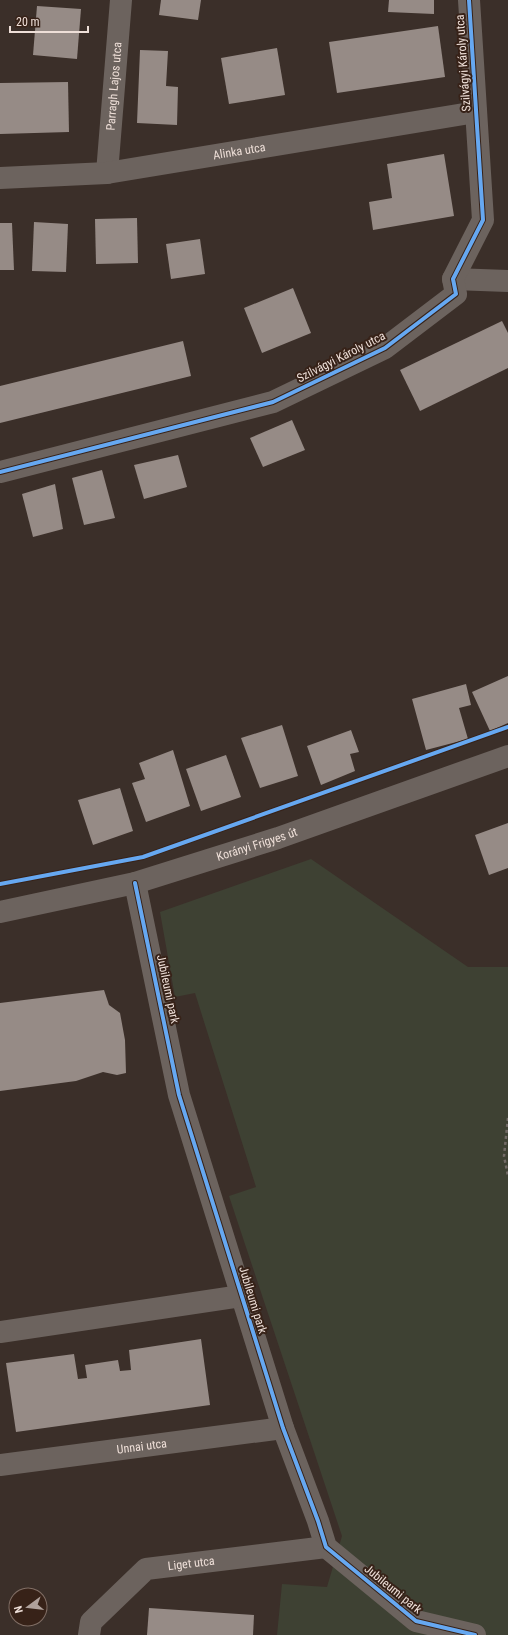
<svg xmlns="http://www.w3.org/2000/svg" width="508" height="1635" font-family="'Roboto Condensed',sans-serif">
	<rect width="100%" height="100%" fill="#3b2f29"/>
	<polygon fill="#3e4133" points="311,859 468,967 508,967 508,1635 277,1635 282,1584 327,1587 342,1536 229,1196 256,1187 195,993 175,997 160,912"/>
	<g fill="#968b86">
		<polygon points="161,0 201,0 198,20 159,15"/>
		<polygon points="389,0 434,0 434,14 388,12"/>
		<polygon points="37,6 81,9 77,59 33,55"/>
		<polygon points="438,26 445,77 337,93 329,42"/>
		<polygon points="277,48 285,95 229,104 221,58"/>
		<polygon points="140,50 168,51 166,86 178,87 177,125 137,123"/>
		<polygon points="68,82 69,132 0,134 0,83"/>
		<polygon points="444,154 454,216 373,230 369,202 392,198 387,164"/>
		<polygon points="137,218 138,263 96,264 95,219"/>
		<polygon points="34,222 68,224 66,272 32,271"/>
		<polygon points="0,223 12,223 14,270 0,270"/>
		<polygon points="200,239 205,274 171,279 166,244"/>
		<polygon points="293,288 311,333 262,353 244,308"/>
		<polygon points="502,321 508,333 508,368 420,411 400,370"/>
		<polygon points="183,341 191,376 0,423 0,386"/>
		<polygon points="292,420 305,450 263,467 250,438"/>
		<polygon points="178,455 187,487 144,499 134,465"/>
		<polygon points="102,470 115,518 84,525 72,478"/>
		<polygon points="55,484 63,529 33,537 22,494"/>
		<polygon points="508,676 508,723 490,731 472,692"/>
		<polygon points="466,684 471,705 459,708 468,739 426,750 412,699"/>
		<polygon points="282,725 298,776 260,788 241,738"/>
		<polygon points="351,730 359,752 350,754 355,771 321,785 307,746"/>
		<polygon points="173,750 190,806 146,822 132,783 145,779 139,763"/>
		<polygon points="226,755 241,797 201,811 186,769"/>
		<polygon points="120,788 133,831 93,845 78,800"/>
		<polygon points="508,823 508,868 489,875 475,835"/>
		<polygon points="104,990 109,1005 120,1013 125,1040 126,1073 117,1075 103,1072 76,1081 0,1091 0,1003"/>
		<polygon points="201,1339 210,1405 16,1432 6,1363 74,1354 78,1379 87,1378 85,1365 118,1360 120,1371 131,1370 129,1350"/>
		<polygon points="149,1608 254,1615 253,1635 147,1635"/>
	</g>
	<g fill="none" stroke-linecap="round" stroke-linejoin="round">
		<polyline stroke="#736b67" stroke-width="2.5" stroke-dasharray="3 3" stroke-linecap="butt" points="508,1118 504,1156 508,1176"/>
		<g stroke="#6c635e" stroke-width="22">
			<path id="s1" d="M107,173L121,0"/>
			<path id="s2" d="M0,178L107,173L476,112"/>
			<polyline points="453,279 508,281"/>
			<polyline points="0,472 273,402 385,348 456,294 453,279 483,220 469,0"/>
			<polyline points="135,883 179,1095 283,1428 318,1521 326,1547 416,1621 475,1635"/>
			<polyline points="0,1332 241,1296"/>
			<path id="s3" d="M0,1465L283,1428"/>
			<path id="s4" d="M89,1635L91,1622L146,1569L326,1547"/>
		</g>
		<path stroke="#6c635e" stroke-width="22" id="s5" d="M0,912L135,883L278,838L508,756"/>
		<defs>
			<g id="cycleway">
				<polyline points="0,472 273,402 385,348 456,294 453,279 483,220 469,0"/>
				<polyline points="135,883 179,1095 283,1428 318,1521 326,1547 416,1621 475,1635"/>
				<polyline points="0,884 143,857 508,727"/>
			</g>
		</defs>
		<use href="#cycleway" stroke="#372218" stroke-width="6"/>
		<use href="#cycleway" stroke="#66a8f1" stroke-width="4"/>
	</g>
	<g text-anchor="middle" stroke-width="4" stroke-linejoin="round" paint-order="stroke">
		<g font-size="12" fill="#eedfd8" stroke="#372218">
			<text transform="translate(463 63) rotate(-94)" y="4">Szilvágyi Károly utca</text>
			<text dy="4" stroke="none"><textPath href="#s1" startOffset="87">Parragh Lajos utca</textPath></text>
			<text dy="4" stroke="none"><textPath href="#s2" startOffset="241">Alinka utca</textPath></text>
			<text transform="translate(341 357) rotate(-27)" y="4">Szilvágyi Károly utca</text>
			<text dy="4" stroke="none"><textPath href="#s5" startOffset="266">Korányi Frigyes út</textPath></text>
			<text transform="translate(168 989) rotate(78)" y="4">Jubileumi park</text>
			<text transform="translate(253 1300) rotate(73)" y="4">Jubileumi park</text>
			<text dy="4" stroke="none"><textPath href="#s3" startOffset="143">Unnai utca</textPath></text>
			<text dy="4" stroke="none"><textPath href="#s4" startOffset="135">Liget utca</textPath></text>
			<text transform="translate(393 1589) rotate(39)" y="4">Jubileumi park</text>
		</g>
	</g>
	<g transform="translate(28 1607) rotate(255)"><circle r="19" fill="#372218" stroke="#806e65"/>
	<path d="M0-3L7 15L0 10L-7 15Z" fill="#afa19b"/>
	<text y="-6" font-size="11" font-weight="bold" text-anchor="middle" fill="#eedfd8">N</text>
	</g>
	<path d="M10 26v6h78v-6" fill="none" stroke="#eedfd8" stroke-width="2"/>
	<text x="16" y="26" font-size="12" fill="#eedfd8" stroke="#372218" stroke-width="3" paint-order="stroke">20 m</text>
</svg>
